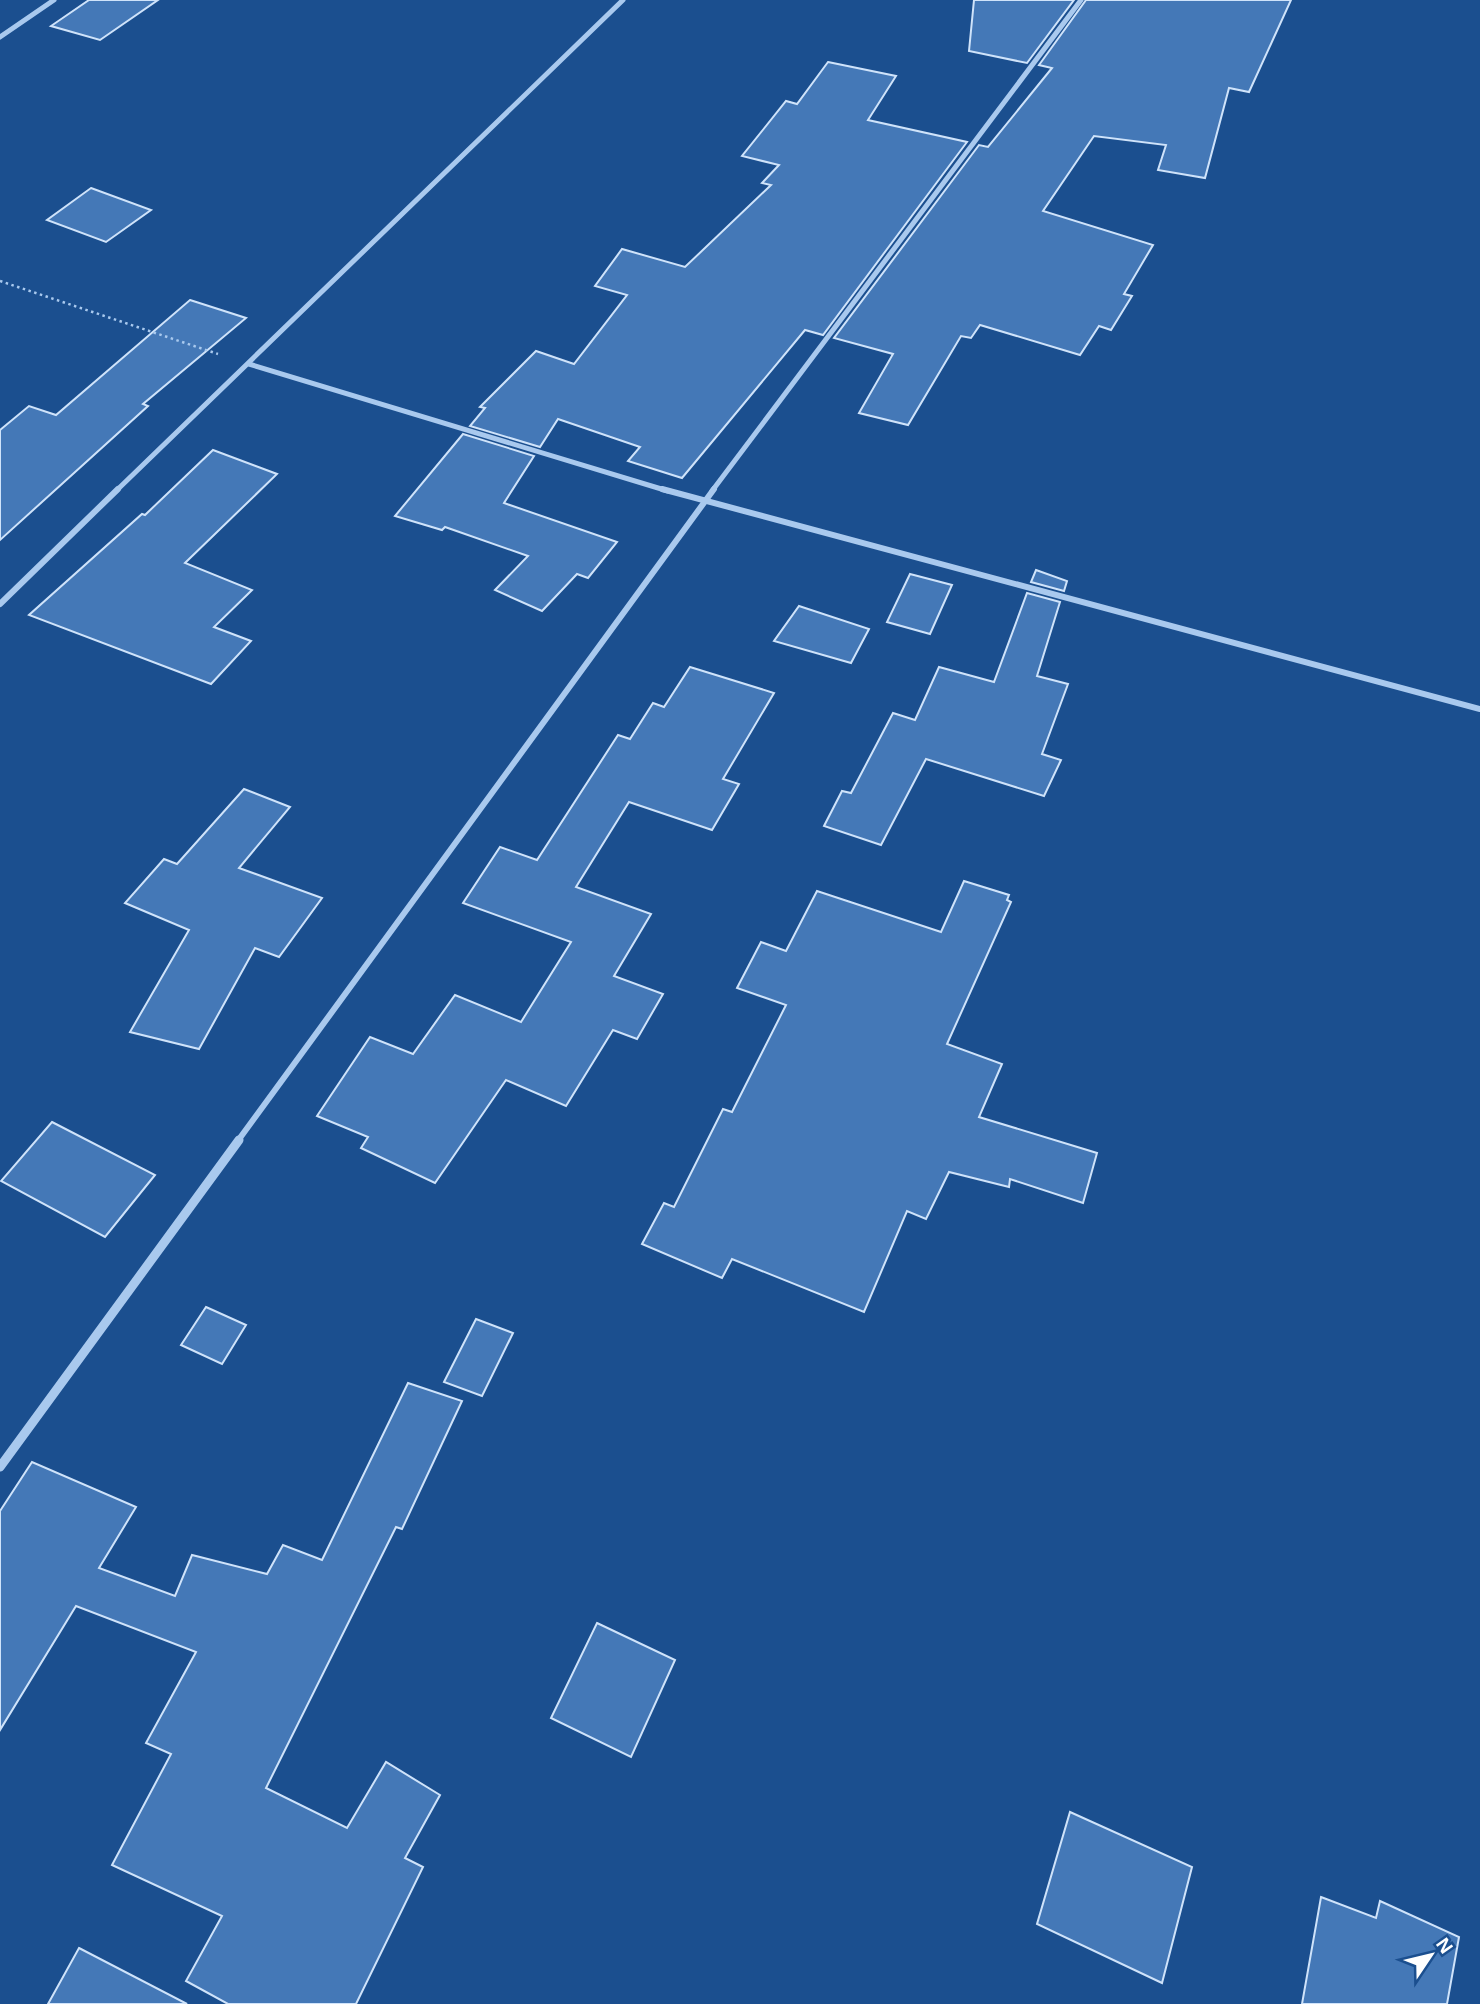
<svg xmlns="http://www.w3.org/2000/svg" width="1480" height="2004" font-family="Helvetica,sans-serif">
	<rect width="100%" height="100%" fill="#1b4f8f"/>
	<g fill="#4478b7" stroke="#cfe3fa" stroke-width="2">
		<polygon points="89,0 158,0 100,40 51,26"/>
		<polygon points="974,0 1074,0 1027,63 969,51"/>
		<polygon points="1086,0 1291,0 1249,92 1229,88 1205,178 1158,170 1166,145 1094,136 1043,211 1153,245 1124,294 1132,296 1111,330 1099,326 1080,355 980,325 971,338 961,336 908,425 859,413 893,354 834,338 979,145 988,147 1052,68 1039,65"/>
		<polygon points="828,62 896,76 868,120 967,142 823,335 805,330 682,478 628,461 640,447 558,419 540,447 470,426 485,408 480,407 536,351 574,364 627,295 595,286 622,249 685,267 771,185 762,183 779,165 742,156 786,101 797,104"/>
		<polygon points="91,188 151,210 106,242 47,220"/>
		<polygon points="190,300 246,318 143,404 148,406 0,540 0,430 29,406 56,415"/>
		<polygon points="463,434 534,456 504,503 617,542 588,578 577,574 542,611 495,590 528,556 445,527 442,530 395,516"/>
		<polygon points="213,450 277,474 185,563 252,590 214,627 251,641 211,684 29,615 142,514 145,515"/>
		<polygon points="1036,570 1067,581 1064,591 1031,582"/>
		<polygon points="910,574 952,585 930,634 887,622"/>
		<polygon points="1027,593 1060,602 1037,676 1068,684 1042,754 1061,760 1044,796 926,759 881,845 824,826 842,791 851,793 893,713 915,720 939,667 994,682"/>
		<polygon points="799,606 869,629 851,663 774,641"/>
		<polygon points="690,667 774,693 723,779 739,784 712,830 629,802 576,887 651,914 614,976 663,994 637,1039 613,1030 566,1106 506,1080 435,1183 361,1148 368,1137 317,1116 370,1037 413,1054 455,995 521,1022 571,942 463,903 500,847 537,860 618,735 630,739 653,703 664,707"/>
		<polygon points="244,789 290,807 239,868 322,898 279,957 255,948 199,1049 130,1032 189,930 125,903 164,859 177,864"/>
		<polygon points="964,881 1009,895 1007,900 1011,902 947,1044 1002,1064 979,1117 1097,1153 1083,1203 1010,1179 1009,1187 949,1172 926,1219 907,1211 864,1312 732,1259 722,1278 642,1244 664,1203 674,1207 723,1109 732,1112 786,1005 737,988 761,942 786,951 817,891 941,932"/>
		<polygon points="52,1122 155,1175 105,1237 1,1181"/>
		<polygon points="206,1307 246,1325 222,1364 181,1345"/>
		<polygon points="476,1319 513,1333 482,1396 444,1382"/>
		<polygon points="408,1383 462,1401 402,1529 396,1527 266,1788 347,1828 386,1762 440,1795 405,1858 423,1867 356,2004 228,2004 186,1981 222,1916 112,1865 171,1754 146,1743 196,1652 76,1606 0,1730 0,1511 32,1462 136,1507 99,1568 175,1596 192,1555 267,1574 283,1545 322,1560"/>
		<polygon points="597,1623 675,1660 631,1757 551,1718"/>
		<polygon points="1070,1812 1192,1867 1162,1983 1037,1924"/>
		<polygon points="1321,1897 1376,1918 1380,1901 1459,1937 1447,2004 1302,2004"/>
		<polygon points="79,1948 187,2004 48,2004"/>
	</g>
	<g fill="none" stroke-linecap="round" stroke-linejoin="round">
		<polyline stroke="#a9c9ee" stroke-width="2.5" stroke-dasharray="2.5 3.5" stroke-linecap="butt" points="0,281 218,354"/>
		<g stroke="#a9c9ee" stroke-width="5">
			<polyline points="0,37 54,0"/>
			<polyline points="249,364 668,491"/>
			<polyline points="116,491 623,0"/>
			<polyline points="712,491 1081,0"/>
		</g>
		<g stroke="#a9c9ee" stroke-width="6">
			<polyline points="662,489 1480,709"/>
			<polyline points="0,604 118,489"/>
			<polyline points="237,1142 714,489"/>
		</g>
		<polyline stroke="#a9c9ee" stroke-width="9" points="0,1467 239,1140"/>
	</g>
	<g transform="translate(1431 1955) rotate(55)" stroke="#1b4f8f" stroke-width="5" paint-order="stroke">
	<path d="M0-5L12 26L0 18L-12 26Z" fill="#ffffff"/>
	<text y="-10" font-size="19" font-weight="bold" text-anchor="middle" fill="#ffffff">N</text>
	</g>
</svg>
